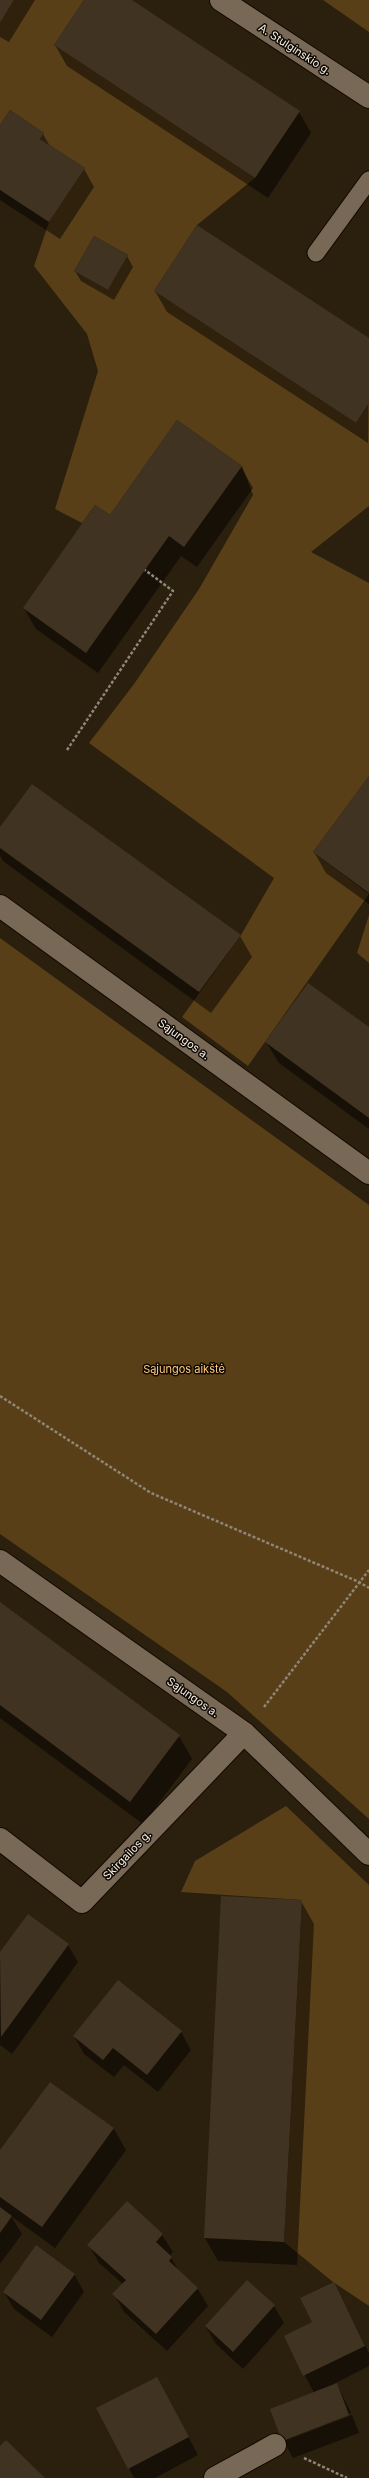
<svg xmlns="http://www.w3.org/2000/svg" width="369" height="2478" font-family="Inter,sans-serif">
	<rect width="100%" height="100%" fill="#2b1f0e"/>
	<g fill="#583f18" fill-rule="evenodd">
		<path d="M14,0H84L54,45L255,178L197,225L154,291L356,423L369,403V506L311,552L369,583V776L313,852L369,894L248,1066L182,1017L241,935L274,878L89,743L134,684L199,589L253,495L242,466L177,420L110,515L95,505L82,523L55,509L98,371L87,334L34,266L49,222L85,168L40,139L44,133L10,110L0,125V23ZM94,236L128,255L108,290L74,271Z"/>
		<polygon points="323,0 369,0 369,32"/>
		<polygon points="369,915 369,963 357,953"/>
		<polygon points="0,938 369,1205 369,1819 227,1692 0,1534"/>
		<polygon points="286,1806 369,1885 369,2306 333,2282 284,2242 302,1900 181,1892 195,1861"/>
	</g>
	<g fill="#0007">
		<polygon points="0,0 35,0 9,42 0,37"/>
		<polygon points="85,0 131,0 299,112 311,133 268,198 67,66 55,45"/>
		<polygon points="0,127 43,134 51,148 84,169 94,187 60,239 0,200"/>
		<polygon points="127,256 133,267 114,300 81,281 75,271"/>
		<polygon points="155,291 369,339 368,443 167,312"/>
		<polygon points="241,467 253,488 197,567 181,556 98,673 36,629 24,608 110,516"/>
		<polygon points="369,778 369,904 326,873 314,852"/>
		<polygon points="0,829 240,936 252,957 211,1013 3,861 0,855"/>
		<polygon points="369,1029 369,1129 279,1063 266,1042"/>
		<polygon points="0,1603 179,1736 192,1759 143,1824 0,1718"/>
		<polygon points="301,1901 314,1924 297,2265 218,2261 205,2238"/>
		<polygon points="28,1915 68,1945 78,1962 12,2054 0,2045 0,1953"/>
		<polygon points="181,2032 191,2050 158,2092 124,2065 114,2077 84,2054 74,2036"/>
		<polygon points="51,2083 114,2129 126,2150 55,2248 11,2216 22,2234 0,2264 0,2152"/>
		<polygon points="127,2202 162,2235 173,2252 170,2256 180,2273 197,2288 208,2306 167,2351 124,2312 114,2294 123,2284 99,2263 89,2245"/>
		<polygon points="74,2274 84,2292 52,2337 14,2309 4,2292"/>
		<polygon points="343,2301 369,2353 369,2366 330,2386 337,2384 351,2413 284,2439 284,2441 352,2415 359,2433 293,2458 283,2440 314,2393 285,2337 314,2323"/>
		<polygon points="274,2306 284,2323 243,2369 216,2344 206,2327"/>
		<polygon points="166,2395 198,2455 155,2478 134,2478 97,2408"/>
	</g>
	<g fill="#403321">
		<polygon points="0,0 14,0 0,23"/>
		<polygon points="84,0 132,0 300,111 255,178 54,45"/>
		<polygon points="10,110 44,133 40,139 85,168 49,222 0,190 0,125"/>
		<polygon points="197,225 369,338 369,403 356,423 154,291"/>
		<polygon points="94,236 128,255 108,290 74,271"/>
		<polygon points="177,420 242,466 184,547 169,536 86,653 23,608 95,505 110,515"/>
		<polygon points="369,776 369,893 313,852"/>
		<polygon points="32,784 241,935 199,992 0,848 0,827"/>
		<polygon points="308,983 369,1027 369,1118 265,1042"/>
		<polygon points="0,1602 180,1735 130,1802 0,1705"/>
		<polygon points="221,1896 302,1900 284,2242 204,2238"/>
		<polygon points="28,1914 69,1944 1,2037 0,1952"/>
		<polygon points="118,1980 182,2031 147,2075 113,2048 103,2060 73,2036"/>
		<polygon points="50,2082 114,2128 42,2227 0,2197 0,2150"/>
		<polygon points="127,2201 163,2234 156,2242 172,2257 169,2261 198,2288 156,2334 112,2294 126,2280 87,2245"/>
		<polygon points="0,2207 12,2216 0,2233"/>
		<polygon points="36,2245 75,2274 41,2320 3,2292"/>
		<polygon points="247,2280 275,2305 233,2352 205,2326"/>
		<polygon points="334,2282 365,2346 303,2376 284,2336 312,2322 300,2298"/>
		<polygon points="157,2377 189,2437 128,2469 96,2408"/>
		<polygon points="337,2383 349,2415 282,2441 270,2409"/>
		<polygon points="6,2440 45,2478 0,2478 0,2446"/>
	</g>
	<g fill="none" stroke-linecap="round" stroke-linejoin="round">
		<defs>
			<polyline id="lane" points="316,253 369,180"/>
			<g id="street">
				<polyline points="221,0 369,97"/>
				<polyline points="0,906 369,1173"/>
				<polyline points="0,1561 244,1733 369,1854"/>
				<polyline points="0,1839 82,1902 244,1733"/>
				<polyline points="215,2478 275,2445"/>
			</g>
		</defs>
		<use href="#lane" stroke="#130900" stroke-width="19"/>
		<use href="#street" stroke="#130900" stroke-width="24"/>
		<g stroke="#908678" stroke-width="2.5" stroke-dasharray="3 2" stroke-linecap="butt">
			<polyline points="67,750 173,591 145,570"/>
			<polyline points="0,1396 151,1493 359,1582 369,1588"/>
			<polyline points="264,1707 369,1570"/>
			<polyline points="304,2458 347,2478"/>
		</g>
		<use href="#lane" stroke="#786956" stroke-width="17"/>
		<use href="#street" stroke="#786956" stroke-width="22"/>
	</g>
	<g text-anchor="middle" stroke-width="3" stroke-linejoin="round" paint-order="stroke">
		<g font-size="11" fill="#f8f0e5" stroke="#0f0a04">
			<text transform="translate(295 49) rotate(33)" y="4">A. Stulginskio g.</text>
			<text transform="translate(184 1039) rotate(36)" y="4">Sąjungos a.</text>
			<text transform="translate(193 1697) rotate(35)" y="4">Sąjungos a.</text>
			<text transform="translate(127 1855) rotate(-46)" y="4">Skirgailos g.</text>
		</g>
		<g font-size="11" fill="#fec97e" stroke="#0f0a04">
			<text x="184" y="1373">Sąjungos aikštė</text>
		</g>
	</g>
</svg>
